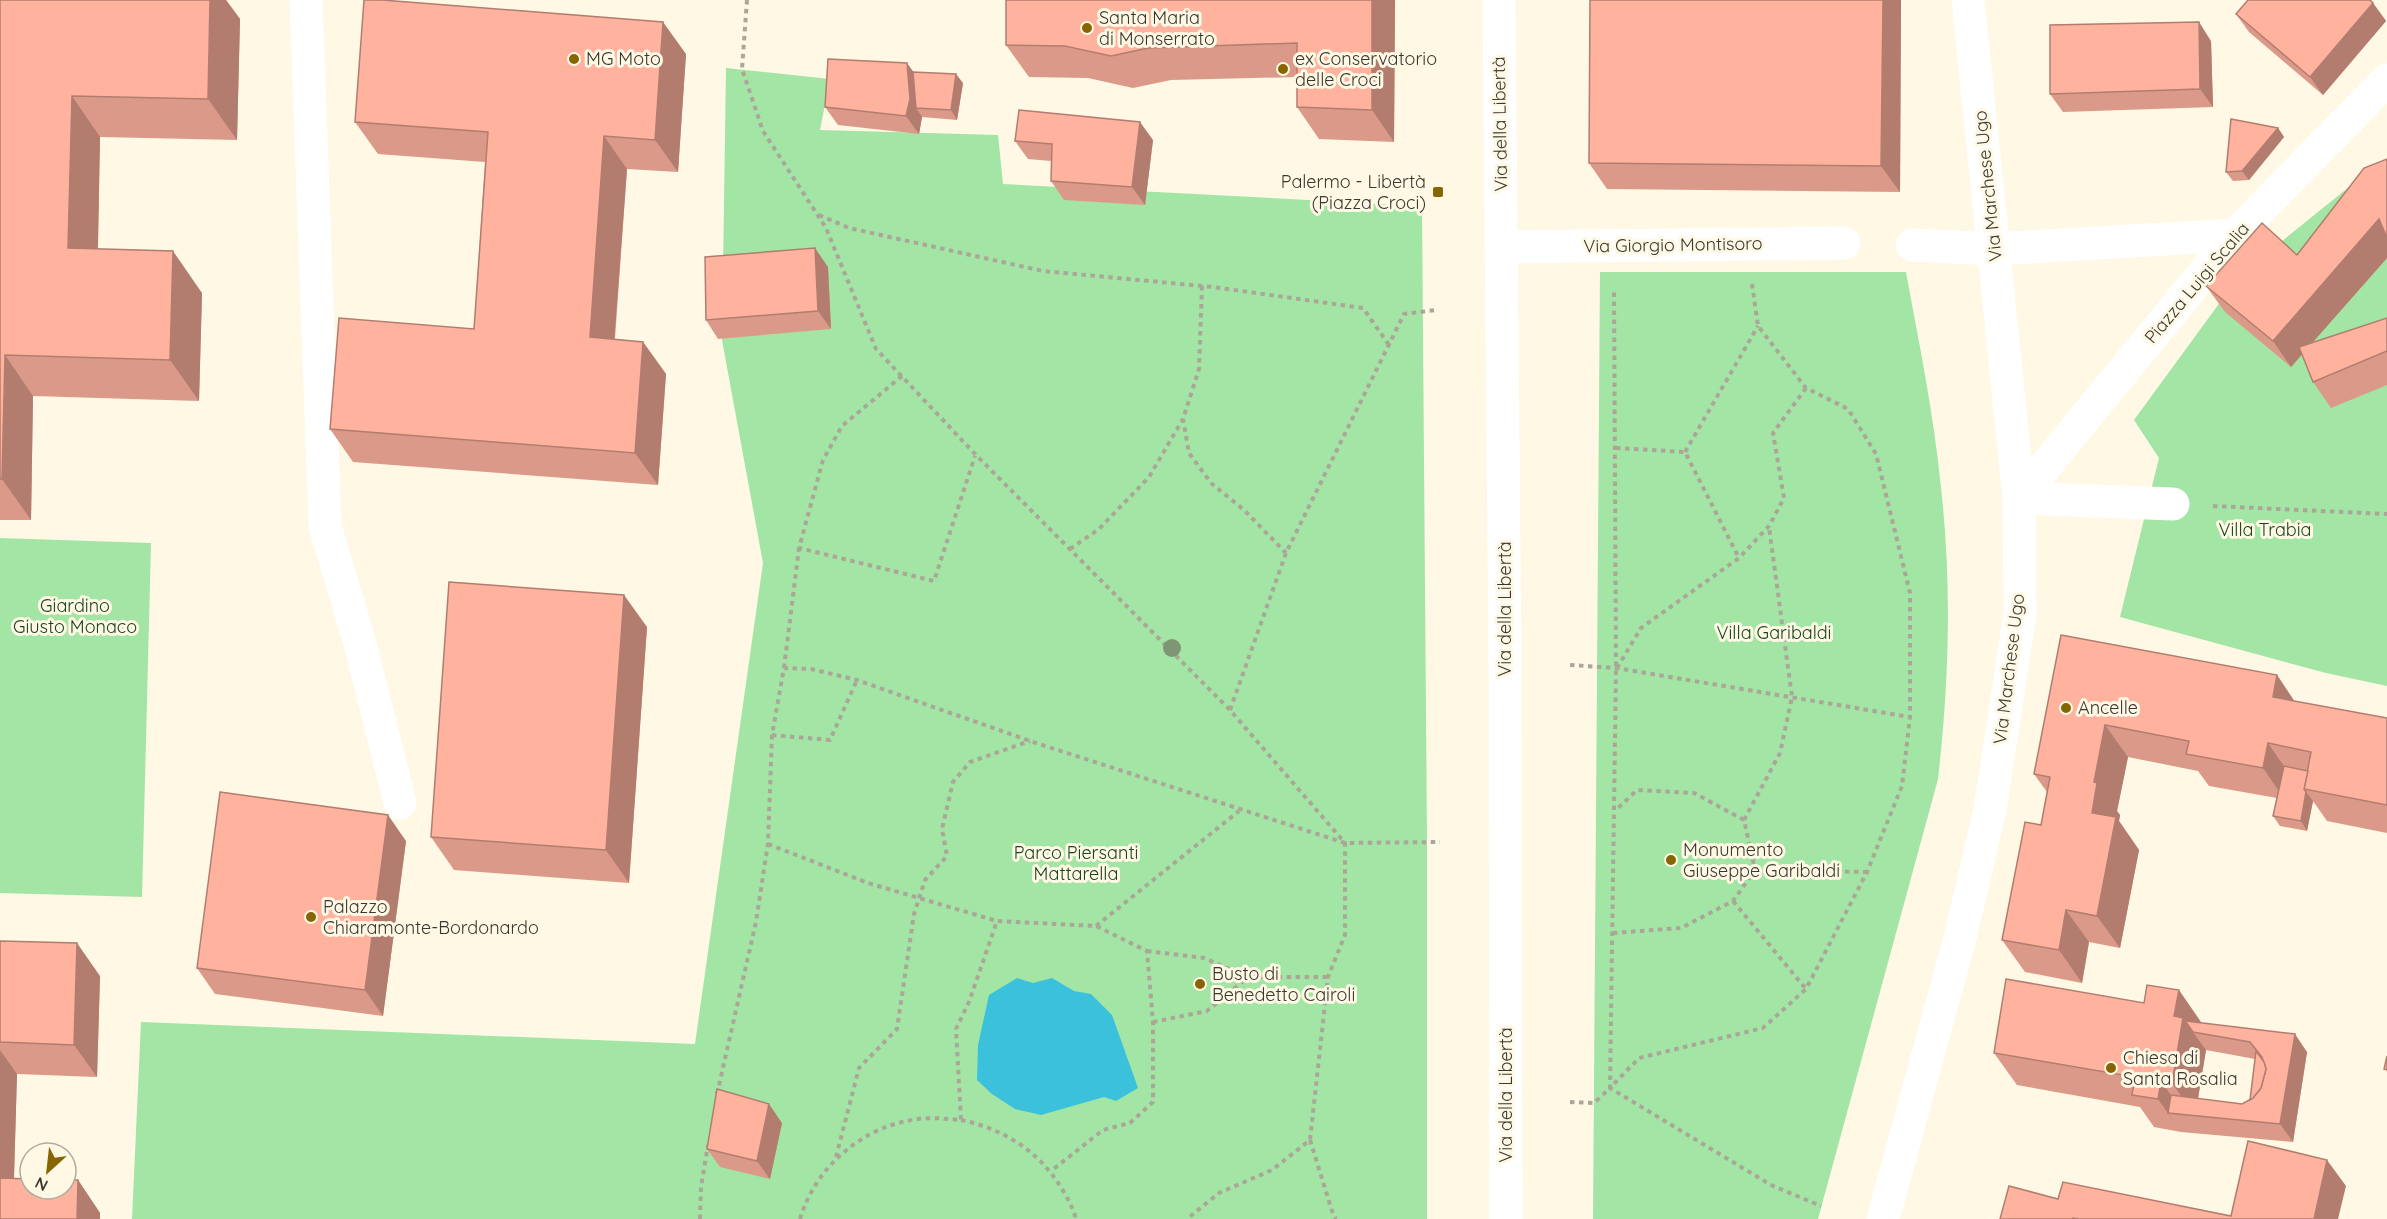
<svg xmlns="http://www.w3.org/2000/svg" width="2387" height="1219" font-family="Quicksand,sans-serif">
	<rect width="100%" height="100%" fill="#fef8e4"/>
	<g fill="#a2e5a4">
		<polygon points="726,68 830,79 820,130 998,135 1003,184 1422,206 1427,843 1427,1219 132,1219 141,1022 695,1044 763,563 722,340"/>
		<polygon points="2387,159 2387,686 2326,673 2120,617 2159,458 2134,420 2240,275 2344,191"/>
		<path d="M1600,272H1906C1919,343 1934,415 1941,488C1952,585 1949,683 1938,779L1818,1219H1593Z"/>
		<polygon points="0,538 151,543 142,897 0,893"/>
	</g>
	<polygon fill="#3cc1dc" points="1017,978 1033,983 1052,978 1074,991 1091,994 1112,1015 1138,1088 1116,1101 1104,1097 1041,1115 1015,1109 992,1094 977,1080 978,1045 989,995"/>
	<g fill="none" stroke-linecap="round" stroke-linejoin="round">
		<g stroke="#aba798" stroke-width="4" stroke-dasharray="4.5 4.5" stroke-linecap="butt">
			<polyline points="747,0 742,69 763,131 826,228 876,349 976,455 1230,710 1345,843 1345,935 1328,977 1310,1140 1272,1170 1219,1193 1187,1219"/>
			<polyline points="819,215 849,228 1043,271 1213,287 1363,308 1389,345"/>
			<polyline points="1752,284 1758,326 1806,388 1848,409 1876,454 1910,593 1910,717 1902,786 1867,872 1806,989 1763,1028 1639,1058 1610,1088 1771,1185 1821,1206"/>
			<polyline points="1202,286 1199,369 1183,419 1189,453 1211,483 1244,510 1286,553"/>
			<polyline points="902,376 842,426 823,460 799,548 934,581 975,456"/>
			<polyline points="1616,448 1685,452 1739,558"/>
			<polyline points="1685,452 1758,326"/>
			<polyline points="2213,506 2387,514"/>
			<polyline points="1070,549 1099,529 1149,477 1183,419"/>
			<polyline points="1570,665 1616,668 1910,717"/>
			<polyline points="784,668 799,548"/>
			<polyline points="1617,668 1641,628 1739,558 1769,526 1784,498 1773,433 1806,388"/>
			<polyline points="1230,710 1286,553 1404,314 1436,310"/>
			<polyline points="772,735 830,740 857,680"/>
			<polyline points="1744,820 1780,753 1792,697 1769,527"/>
			<polyline points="768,844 868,883 997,921"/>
			<polyline points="1755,870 1867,872"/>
			<polyline points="1733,901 1806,989"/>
			<polyline points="1096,926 1239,811"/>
			<polyline points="1613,933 1681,928 1733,901 1755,870 1744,820 1694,793 1637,790 1616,810"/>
			<polyline points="1147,951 1204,958 1248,977 1328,977"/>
			<polyline points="1153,1022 1207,1011 1248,977"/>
			<polyline points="717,1094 756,922 768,843 772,735 784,668 811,669 857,680 1030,741 1345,843 1440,842"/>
			<polyline points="1570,1102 1594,1103 1610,1088 1616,668 1614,288"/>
			<path d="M961,1120C1004,1129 1039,1151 1062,1189C1068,1199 1073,1208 1076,1219"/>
			<polyline points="1310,1140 1333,1214 1336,1219"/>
			<polyline points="836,1157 859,1068 897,1029 914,914 925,880 947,856 942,829 953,782 970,762 1030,741"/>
			<polyline points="700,1219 701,1187 708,1145"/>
			<path d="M800,1219C816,1166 863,1126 918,1119C932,1117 947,1119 961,1120L956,1029L969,1002L997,921L1096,926L1147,951L1153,1022V1102L1130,1123L1103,1130L1051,1171"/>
		</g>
		<g stroke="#fff" stroke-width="33">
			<polyline points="306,0 325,526 359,640 400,803"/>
			<polyline points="1499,0 1505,662 1506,1219"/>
			<polyline points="1912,245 1995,249 2235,235"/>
			<polyline points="1502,247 1844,243"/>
			<polyline points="2019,498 2235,235 2387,80"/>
			<polyline points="2019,498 2173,504"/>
			<polyline points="1883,1219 1960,938 1990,810 2020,614 2019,498 1968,0"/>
		</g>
	</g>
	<circle fill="#7e9675" cx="1172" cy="648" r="9"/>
	<g fill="#db9a89" fill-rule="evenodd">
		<polygon points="0,0 226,0 240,19 237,140 100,137 98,249 202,293 199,401 33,396 31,520 0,520"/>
		<polygon points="1006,0 1395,0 1394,142 1319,139 1297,107 1297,77 1171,80 1133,88 1088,78 1029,77 1006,45"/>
		<polygon points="1590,0 1901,0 1900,192 1607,189 1589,163"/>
		<polygon points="2373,3 2386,21 2323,95 2249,32 2236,14"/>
		<polygon points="2211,41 2213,107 2063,112 2050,94"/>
		<polygon points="686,54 678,172 627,169 615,339 643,342 666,374 658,485 353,462 330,429 474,329 485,162 378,154 355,122"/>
		<polygon points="913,72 963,83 957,120 922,117 919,134 838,125 825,107"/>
		<polygon points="2278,128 2284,137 2249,180 2233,181 2226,172"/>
		<polygon points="1153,140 1145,205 1064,200 1051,181 1051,161 1028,159 1015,141"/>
		<polygon points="2387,159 2387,258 2312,343 2387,318 2387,385 2331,408 2313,382 2302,354 2291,367 2225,312 2206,286 2297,255"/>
		<polygon points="828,267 831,329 718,339 706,320"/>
		<polygon points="647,627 629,883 454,870 431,837"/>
		<polygon points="2061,635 2277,675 2294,701 2387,718 2387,833 2327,821 2313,801 2307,831 2280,826 2273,816 2277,798 2209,786 2198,771 2128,757 2117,811 2120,815 2119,821 2139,850 2120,948 2089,942 2082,983 2025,972 2002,940 2041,825 2047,792 2034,774"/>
		<polygon points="406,841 383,1016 215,994 197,968"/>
		<polygon points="0,941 100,976 97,1077 17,1074 14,1178 78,1180 100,1213 0,1219"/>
		<path d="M2201,1023L2307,1052L2293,1142L2181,1132L2154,1127L2140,1107L2017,1085L1994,1053ZM2206,1050L2255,1059L2250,1100L2242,1104L2198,1099Z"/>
		<polygon points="782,1123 770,1179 720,1167 707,1149"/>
	</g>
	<g fill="#b27d6f">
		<polygon points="210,0 226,0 240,19 237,140 208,99"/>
		<polygon points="1372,0 1395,0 1394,142 1372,110"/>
		<polygon points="1883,0 1901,0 1900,192 1881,166"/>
		<polygon points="2373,3 2386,21 2323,95 2310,77"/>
		<polygon points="663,22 686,54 678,172 655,140"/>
		<polygon points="2199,22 2211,41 2213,107 2200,89"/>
		<polygon points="907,63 920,81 916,108 922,117 919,134 906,116"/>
		<polygon points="956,74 963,83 957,120 951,110"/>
		<polygon points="72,96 100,137 97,290 68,248"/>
		<polygon points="1140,122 1153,140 1145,205 1132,187"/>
		<polygon points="2278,128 2284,137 2249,180 2242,171"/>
		<polygon points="604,136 627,169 612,370 590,337"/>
		<polygon points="2379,219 2387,230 2387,258 2291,367 2273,341"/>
		<polygon points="815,248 828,267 831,329 818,311"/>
		<polygon points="173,251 202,293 199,401 170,360"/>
		<polygon points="643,342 666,374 658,485 635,453"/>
		<polygon points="5,355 33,396 31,520 2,479"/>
		<polygon points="624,595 647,627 629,883 606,850"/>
		<polygon points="2277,675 2299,708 2273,697"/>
		<polygon points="2105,725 2128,757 2117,811 2120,815 2119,821 2139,850 2120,948 2097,916 2092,813 2094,782"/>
		<polygon points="2268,743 2290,775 2285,800 2263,768"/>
		<polygon points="2306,792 2313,801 2307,831 2301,821"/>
		<polygon points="388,815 406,841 383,1016 365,990"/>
		<polygon points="2066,910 2089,942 2082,983 2059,950"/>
		<polygon points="77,943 100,976 97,1077 74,1045"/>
		<polygon points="2179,990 2201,1022 2193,1032 2206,1050 2195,1116 2172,1083 2174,1016"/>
		<polygon points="2295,1034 2307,1052 2293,1142 2280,1124"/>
		<polygon points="0,1050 17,1074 13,1210 0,1191"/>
		<polygon points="2161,1081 2184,1114 2168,1113 2181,1132 2158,1099"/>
		<polygon points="769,1104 782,1123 770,1179 757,1161"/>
		<polygon points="2327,1160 2346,1186 2338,1219 2314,1219"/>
		<polygon points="78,1180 100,1213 100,1219 77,1219"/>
	</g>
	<g fill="#ffb39f" stroke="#b27d6f" stroke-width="1.5">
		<polygon points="0,0 210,0 208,99 72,96 68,248 173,251 170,360 5,355 2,479 0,479"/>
		<polygon points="364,0 382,0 663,22 655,140 604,136 590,337 643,342 635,453 330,429 339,318 474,329 488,132 355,122"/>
		<polygon points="1006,0 1372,0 1372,110 1297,107 1297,43 1148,48 1111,56 1065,46 1006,45"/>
		<polygon points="1590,0 1883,0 1881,166 1589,163"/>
		<polygon points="2248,0 2370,0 2373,3 2310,77 2236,14"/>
		<polygon points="2199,22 2200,89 2050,94 2050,25"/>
		<polygon points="828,59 907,63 910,99 906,116 825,107"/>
		<polygon points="913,72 956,74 951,110 916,108"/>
		<polygon points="1019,110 1140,122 1132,187 1051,181 1052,144 1015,141"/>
		<polygon points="2231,119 2278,128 2242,171 2226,172"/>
		<polygon points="2387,159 2387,238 2379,219 2273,341 2206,286 2262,223 2297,255 2364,168"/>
		<polygon points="815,248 818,311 706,320 705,257"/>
		<polygon points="2387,318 2387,351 2313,382 2299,347"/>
		<polygon points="449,582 624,595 606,850 431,837"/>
		<polygon points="2061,635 2277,675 2273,697 2387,718 2387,805 2304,789 2311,752 2268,743 2263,768 2186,754 2189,741 2105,725 2094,782 2097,783 2092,813 2116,817 2097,916 2066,910 2059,950 2002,940 2025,822 2041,825 2050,777 2034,774"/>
		<polygon points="2284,766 2308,771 2304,789 2306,792 2301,821 2273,816"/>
		<polygon points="220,792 388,815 365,990 197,968"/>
		<polygon points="0,941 77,943 74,1045 0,1042"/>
		<polygon points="2006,979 2144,1003 2147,985 2179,990 2174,1016 2183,1018 2172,1083 2161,1081 2158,1099 2132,1095 2135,1077 1994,1053"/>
		<polygon points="2186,1021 2295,1034 2280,1124 2168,1113 2171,1095 2242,1104 2253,1098 2261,1088 2266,1069 2262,1057 2250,1042 2193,1032 2186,1022"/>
		<polygon points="2256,1051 2264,1062 2266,1069 2261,1088 2253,1098 2250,1100"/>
		<polygon points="2387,1056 2387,1070 2384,1069"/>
		<polygon points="717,1089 769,1104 757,1161 707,1149"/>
		<polygon points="2248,1141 2327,1160 2314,1219 2080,1219 2073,1218 2073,1219 2000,1219 2009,1186 2058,1199 2063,1182 2231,1216"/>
		<polygon points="0,1178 30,1179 30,1189 66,1189 66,1180 78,1180 77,1219 0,1219"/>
	</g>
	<g fill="#876500" stroke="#fef8e4" stroke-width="2">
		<circle cx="1087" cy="28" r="6"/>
		<circle cx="574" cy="59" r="6"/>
		<circle cx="1283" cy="69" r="6"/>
		<rect x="1432" y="186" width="12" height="12" rx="3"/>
		<circle cx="2066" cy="708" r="6"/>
		<circle cx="1671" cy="860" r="6"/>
		<circle cx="311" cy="917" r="6"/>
		<circle cx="1200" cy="984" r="6"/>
		<circle cx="2111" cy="1068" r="6"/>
	</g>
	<g text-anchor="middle" stroke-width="6" stroke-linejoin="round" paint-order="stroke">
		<g font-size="18" fill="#39372f" stroke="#fef8e4" text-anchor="start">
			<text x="1099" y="24">Santa Maria<tspan x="1099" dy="21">di Monserrato</tspan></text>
			<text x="586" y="65">MG Moto</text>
			<text x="1295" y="65">ex Conservatorio<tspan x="1295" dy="21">delle Croci</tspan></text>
			<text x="1426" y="188" text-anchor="end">Palermo - Libertà<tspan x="1426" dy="21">(Piazza Croci)</tspan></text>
			<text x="2078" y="714">Ancelle</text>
			<text x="1683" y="856">Monumento<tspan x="1683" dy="21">Giuseppe Garibaldi</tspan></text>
			<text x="323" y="913">Palazzo<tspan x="323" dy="21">Chiaramonte-Bordonardo</tspan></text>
			<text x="1212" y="980">Busto di<tspan x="1212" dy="21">Benedetto Cairoli</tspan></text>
			<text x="2123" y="1064">Chiesa di<tspan x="2123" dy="21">Santa Rosalia</tspan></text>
		</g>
		<g font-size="18" fill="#39372f" stroke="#fef8e4">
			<text transform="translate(1500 124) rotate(-91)" y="6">Via della Libertà</text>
			<text transform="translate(1988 186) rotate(-96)" y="6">Via Marchese Ugo</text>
			<text transform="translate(1673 245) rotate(-1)" y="6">Via Giorgio Montisoro</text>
			<text transform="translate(2197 283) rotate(-50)" y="6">Piazza Luigi Scalia</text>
			<text transform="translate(1505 609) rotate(-90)" y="6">Via della Libertà</text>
			<text transform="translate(2009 669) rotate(-83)" y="6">Via Marchese Ugo</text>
			<text transform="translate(1506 1095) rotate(-90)" y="6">Via della Libertà</text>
		</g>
		<g font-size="18" fill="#16461b" stroke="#fef8e4">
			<text x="2265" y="536">Villa Trabia</text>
			<text x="75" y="612">Giardino<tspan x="75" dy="21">Giusto Monaco</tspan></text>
			<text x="1774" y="639">Villa Garibaldi</text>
			<text x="1076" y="859">Parco Piersanti<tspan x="1076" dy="21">Mattarella</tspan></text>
		</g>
	</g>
	<g transform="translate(48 1171) rotate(207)"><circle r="28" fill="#fef8e4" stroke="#afab9c" stroke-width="1.5"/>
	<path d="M0-4.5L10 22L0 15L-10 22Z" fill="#876500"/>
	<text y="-9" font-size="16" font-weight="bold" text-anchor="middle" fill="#39372f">N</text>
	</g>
</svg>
